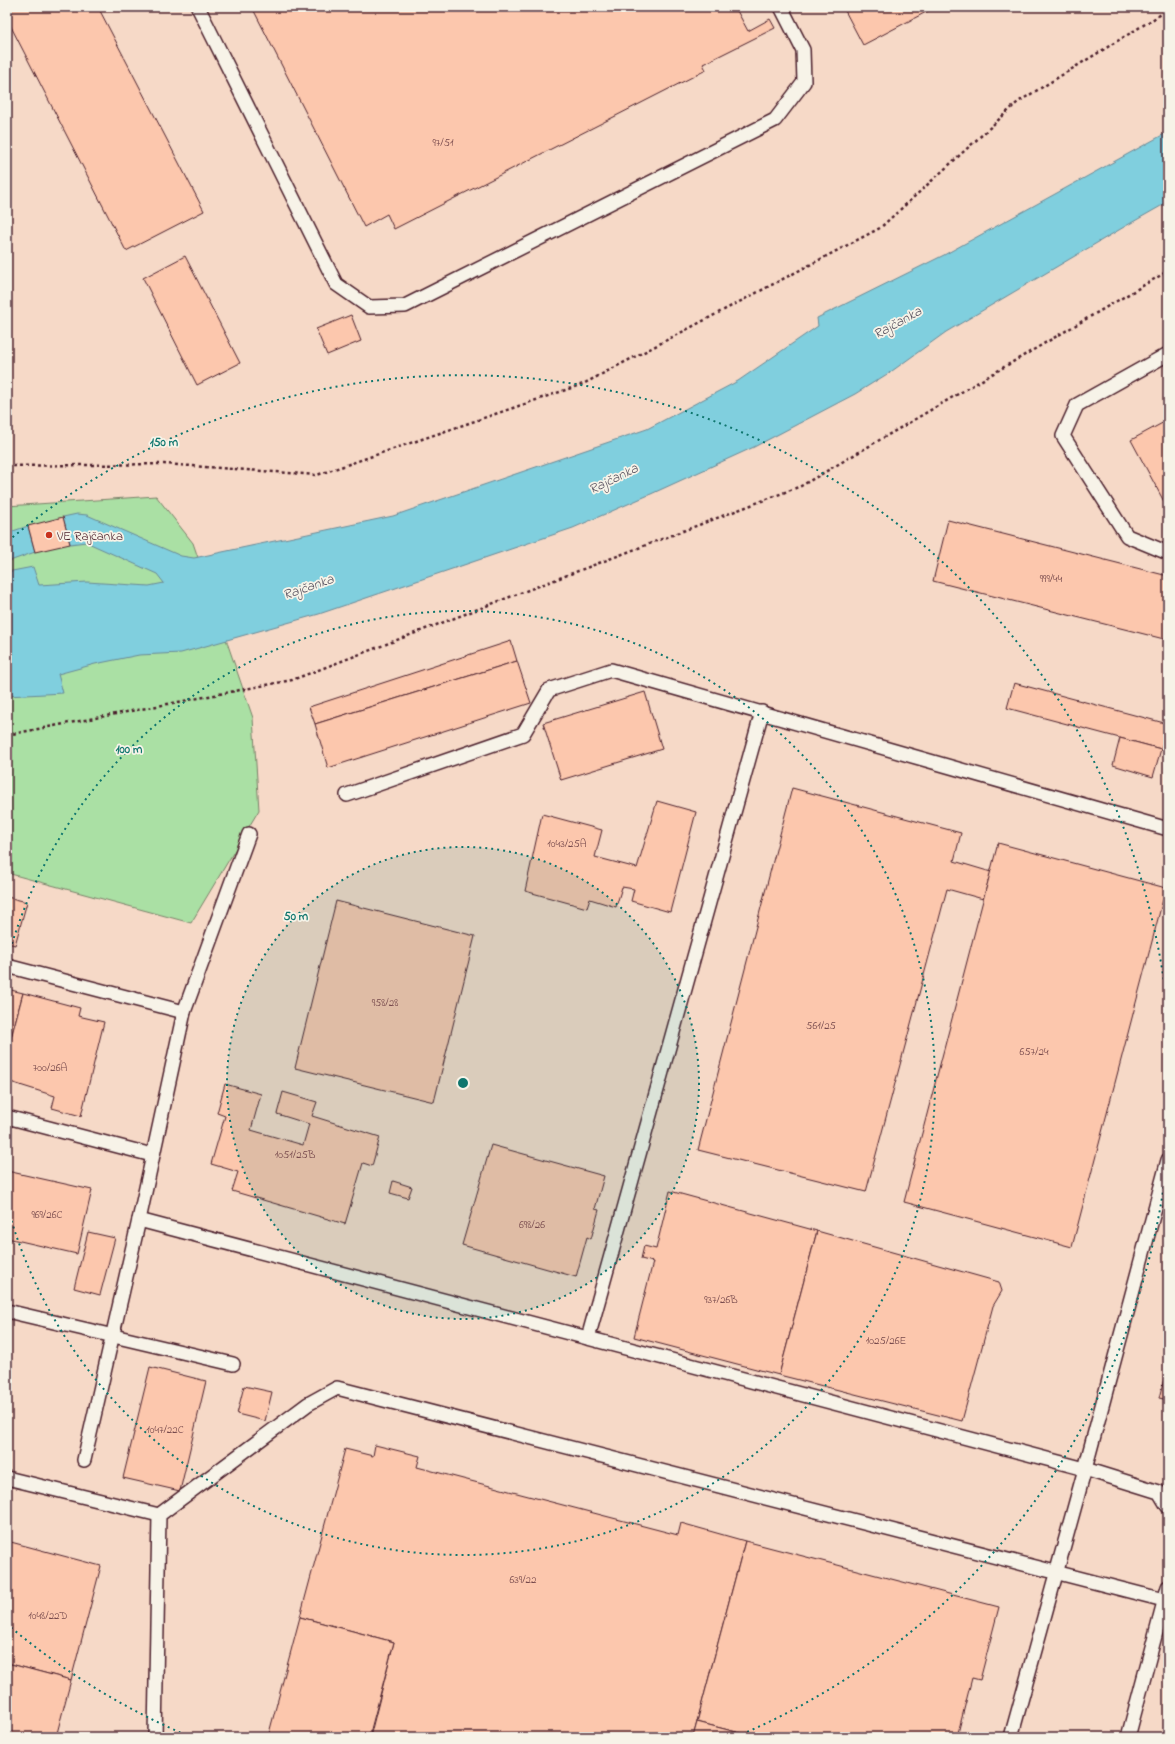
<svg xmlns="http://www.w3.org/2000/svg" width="1175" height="1744" font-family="'Indie Flower',sans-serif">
	<rect width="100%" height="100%" fill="#f8e6d6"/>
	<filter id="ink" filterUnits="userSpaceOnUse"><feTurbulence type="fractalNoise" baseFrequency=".025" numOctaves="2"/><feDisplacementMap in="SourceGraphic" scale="8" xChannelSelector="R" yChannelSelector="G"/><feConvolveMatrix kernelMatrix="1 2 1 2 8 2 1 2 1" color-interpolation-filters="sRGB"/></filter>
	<g filter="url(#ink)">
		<polygon fill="#f6d9c7" points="7,7 1168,7 1168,1737 7,1737 7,873 191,923 156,496 7,506"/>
		<polygon fill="#aae0a4" stroke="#7a8068" points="156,496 193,543 253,718 259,810 191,923 7,873 7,506"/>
		<g fill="#80cfde" stroke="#6a8996">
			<polygon points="1168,132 1168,202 1124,227 946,332 892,371 855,394 754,447 651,494 573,528 319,614 181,653 139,655 95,664 58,674 63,693 7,696 7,572 33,567 39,585 87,582 149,586 164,583 157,574 86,542 70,544 63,517 77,514 87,515 181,556 194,558 393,516 647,429 738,381 818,326 817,318 944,255"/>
			<polygon points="28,526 35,552 7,562 7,533"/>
		</g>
		<g fill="#fcc7ad" stroke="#4a1f2b">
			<polygon points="7,7 98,7 204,211 126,251 7,19"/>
			<polygon points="252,7 735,7 748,31 770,19 775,28 703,64 706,70 394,229 387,214 364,227"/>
			<polygon points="843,7 928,7 930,10 863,45"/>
			<polygon points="185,256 240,363 197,385 143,278"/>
			<polygon points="351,315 361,341 327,355 316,329"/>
			<polygon points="1168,420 1168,509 1131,440"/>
			<polygon points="63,517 70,544 35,552 28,526"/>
			<polygon points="948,520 1168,576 1168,640 933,581"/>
			<polygon points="511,641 517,661 315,724 309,707"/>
			<polygon points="517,661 531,703 328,768 315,724"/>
			<polygon points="1014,683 1168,724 1161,749 1007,708"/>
			<polygon points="645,692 662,749 561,780 543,723"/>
			<polygon points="1120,738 1161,749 1153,777 1113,765"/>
			<polygon points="792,788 961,833 954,861 991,872 983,899 947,889 866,1192 698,1150"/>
			<polygon points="657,801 696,812 670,912 631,901 634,889 622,887 616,907 590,899 587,908 525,891 542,814 602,830 595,857 637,868"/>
			<polygon points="998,843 1166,888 1072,1247 904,1202"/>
			<polygon points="7,897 27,902 15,945 7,943"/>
			<polygon points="336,901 475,936 434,1102 295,1068"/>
			<polygon points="7,989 23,993 7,1053"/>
			<polygon points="23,993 80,1008 78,1016 104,1022 81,1116 52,1108 55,1096 7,1081 7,1053"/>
			<polygon points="225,1084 261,1094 251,1130 303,1145 309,1124 277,1114 283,1092 317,1102 312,1116 380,1137 372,1166 363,1163 345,1224 232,1191 238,1172 211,1164 225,1116 217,1113"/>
			<polygon points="491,1145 604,1176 595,1209 599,1210 591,1239 587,1237 576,1277 462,1245"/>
			<polygon points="7,1171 92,1190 77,1254 7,1238"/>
			<polygon points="393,1181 412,1187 408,1198 390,1193"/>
			<polygon points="670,1191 817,1231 779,1375 634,1337 653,1262 641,1259 644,1246 656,1249"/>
			<polygon points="817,1231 999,1282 1002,1291 993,1306 962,1421 779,1375"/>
			<polygon points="88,1232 115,1238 100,1295 74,1288"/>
			<polygon points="1168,1363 1168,1400 1159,1398"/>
			<polygon points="150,1367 206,1381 180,1491 123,1478"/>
			<polygon points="244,1386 272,1392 265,1421 237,1414"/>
			<polygon points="375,1445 420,1456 417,1467 678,1535 681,1523 745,1541 693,1737 370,1737 394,1642 300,1617 345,1449 373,1456"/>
			<polygon points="7,1541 101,1566 71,1680 7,1663"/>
			<polygon points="745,1541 999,1607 980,1680 972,1678 957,1737 756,1737 697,1722"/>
			<polygon points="300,1617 394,1642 369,1737 268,1737"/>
			<polygon points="7,1663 71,1680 56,1737 7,1737"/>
			<polygon points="697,1722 756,1737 693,1737"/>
		</g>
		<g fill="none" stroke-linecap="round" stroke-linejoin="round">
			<defs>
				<g id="lane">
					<polyline points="198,7 336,284 369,307 405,306 775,120 804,82 803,50 781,7"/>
					<polyline points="1168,354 1077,405 1063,436 1127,536 1168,553"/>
					<polyline points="347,795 523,734 549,690 611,670 1168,829"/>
					<polyline points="7,966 184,1012"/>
					<polyline points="7,1117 152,1155"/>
					<polyline points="139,1220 1085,1469 1159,1492 1168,1507"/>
					<polyline points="7,1311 233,1364"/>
					<polyline points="588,1338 762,712"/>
					<polyline points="84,1460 139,1220 184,1012 249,834"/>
					<polyline points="7,1478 159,1515"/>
					<polyline points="155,1737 159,1515 308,1404 337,1388 1164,1600"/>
					<polyline points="1011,1737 1085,1469 1168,1160"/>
					<polyline points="1128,1737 1168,1587"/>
				</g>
			</defs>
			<use href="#lane" stroke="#4a1f2b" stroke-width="16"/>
			<g stroke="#4a1f2b" stroke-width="2.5" stroke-dasharray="3 3" stroke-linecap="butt">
				<polyline points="7,466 164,464 317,475 583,384 880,228 1018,102 1168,10"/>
				<polyline points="7,735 292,680 801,486 1168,271"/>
			</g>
			<use href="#lane" stroke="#f7f3e8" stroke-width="13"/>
		</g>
	</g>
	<circle cx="463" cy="1083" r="236" fill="#0f766e" fill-opacity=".12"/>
	<g fill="none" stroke="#0f766e" stroke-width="2" stroke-dasharray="2 4">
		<circle cx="463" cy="1083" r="236"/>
		<path d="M7 961A472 472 0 1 1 7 1205"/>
		<path d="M1168 1151A708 708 0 0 1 740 1735M186 1735A708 708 0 0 1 8 1625M8 541A708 708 0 0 1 1168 1015"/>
	</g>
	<circle fill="#c8321e" stroke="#f7f3e8" stroke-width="1.5" cx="49" cy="535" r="4"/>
	<g text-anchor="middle" stroke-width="3.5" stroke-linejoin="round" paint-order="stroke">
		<g font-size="11" fill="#76494c">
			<text x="443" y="146">97/51</text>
			<text x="1051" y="582">999/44</text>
			<text x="567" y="847">1043/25A</text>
			<text x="385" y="1006">958/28</text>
			<text x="821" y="1029">561/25</text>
			<text x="1034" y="1055">657/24</text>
			<text x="50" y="1071">700/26A</text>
			<text x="295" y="1158">1051/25B</text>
			<text x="47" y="1218">969/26C</text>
			<text x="532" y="1228">698/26</text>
			<text x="721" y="1303">937/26B</text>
			<text x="886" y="1344">1025/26E</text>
			<text x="165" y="1433">1047/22C</text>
			<text x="523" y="1583">639/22</text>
			<text x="48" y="1619">1048/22D</text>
		</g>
		<g font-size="13" fill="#4a1f2b" stroke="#f7f3e8" text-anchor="start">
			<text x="57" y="540">VE Rajčanka</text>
		</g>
		<g font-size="14" font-style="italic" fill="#5a5461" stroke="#f7f3e8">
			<text transform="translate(897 322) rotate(-29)" y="5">Rajčanka</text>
			<text transform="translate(613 478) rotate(-26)" y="5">Rajčanka</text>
			<text transform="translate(308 586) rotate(-19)" y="5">Rajčanka</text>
		</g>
	</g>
	<circle cx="463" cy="1083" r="6" fill="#0f766e" stroke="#f7f3e8" stroke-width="2"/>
	<g font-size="12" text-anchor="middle" font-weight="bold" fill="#0f766e" stroke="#f7f3e8" stroke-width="3.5" stroke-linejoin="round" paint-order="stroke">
		<text x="164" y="446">150 m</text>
		<text x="129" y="753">100 m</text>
		<text x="296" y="920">50 m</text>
	</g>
	<rect width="1175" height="1744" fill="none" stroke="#f7f3e8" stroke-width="24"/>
	<rect x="12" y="12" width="1151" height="1720" fill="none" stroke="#4a1f2b" stroke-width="1.5" filter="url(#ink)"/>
</svg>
